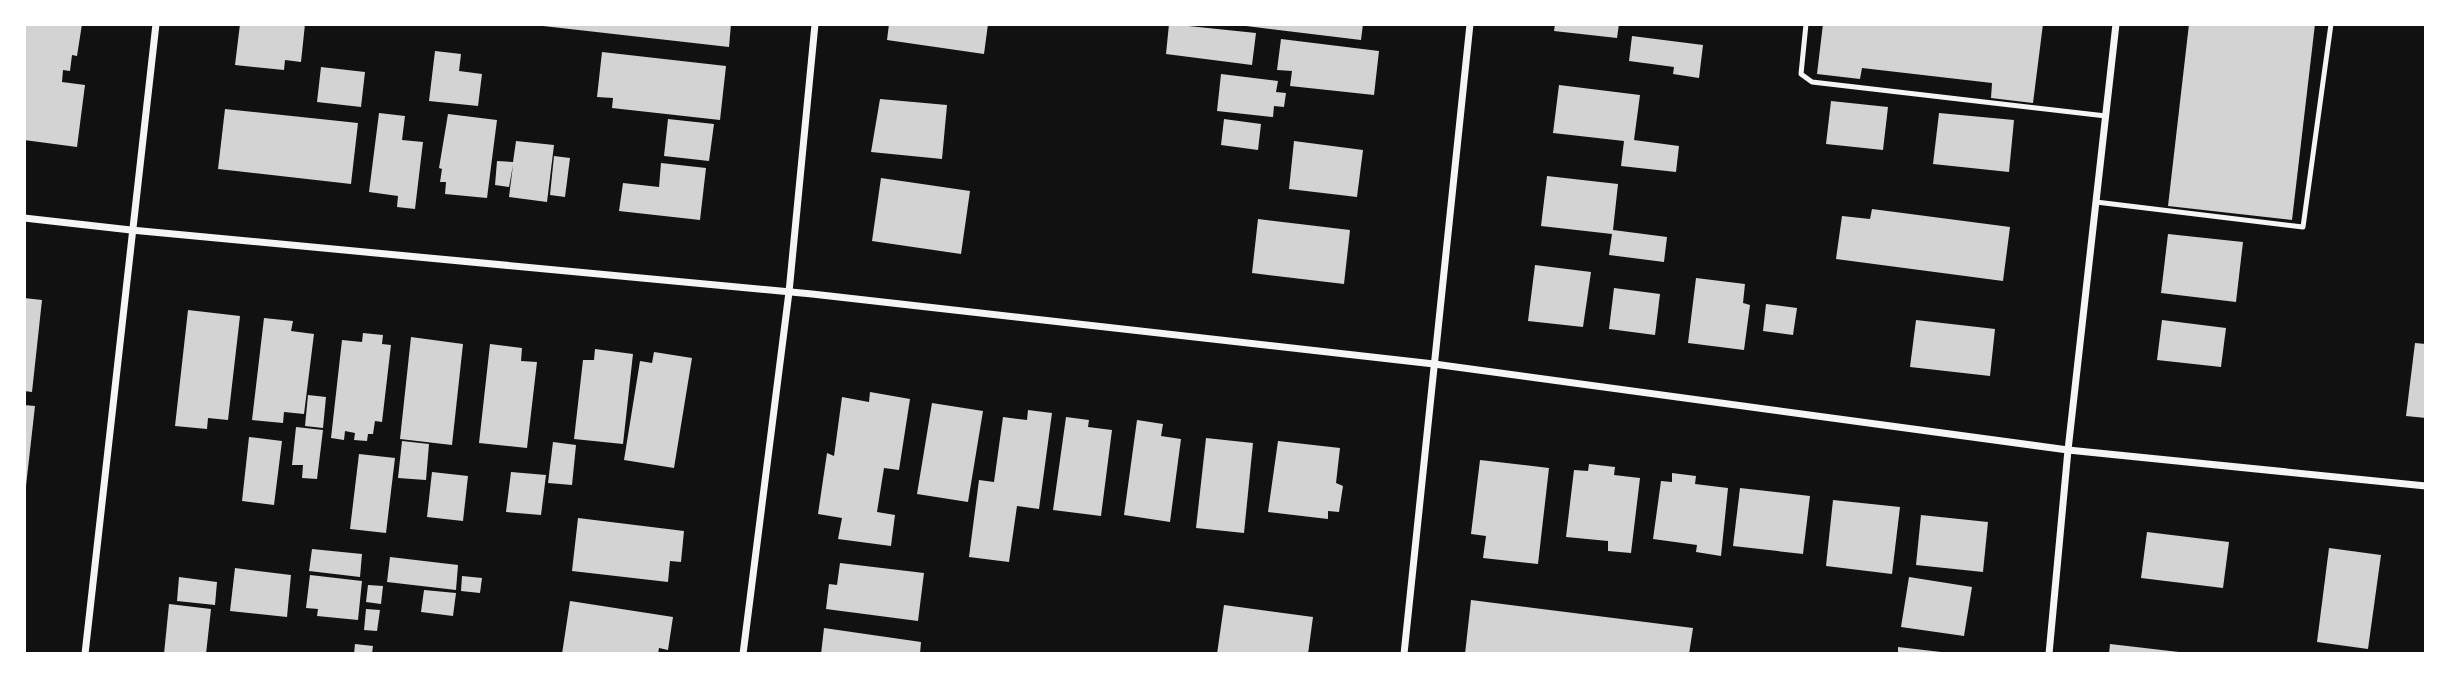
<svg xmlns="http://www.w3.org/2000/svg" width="2450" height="678" font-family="Commissioner,sans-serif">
	<rect width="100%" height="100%" fill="#111"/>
	<g fill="#d3d3d3">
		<polygon points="24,24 82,24 77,56 72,55 70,71 63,70 62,82 85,85 77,147 24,140"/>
		<polygon points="240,24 305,24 301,62 285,60 284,70 235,65"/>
		<polygon points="544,24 731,24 729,47 543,26"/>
		<polygon points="889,24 988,24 984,54 887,40"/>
		<polygon points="1169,24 1256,33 1252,65 1166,54"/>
		<polygon points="1246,24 1363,24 1361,40 1246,26"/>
		<polygon points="1555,24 1619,24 1617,38 1554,31"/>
		<polygon points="1823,24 2043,24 2033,103 1991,98 1992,83 1862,68 1860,79 1817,74"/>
		<polygon points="2189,24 2315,24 2292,220 2168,206"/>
		<polygon points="1632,36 1703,45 1699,78 1673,74 1674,67 1629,61"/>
		<polygon points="1281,39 1379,51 1374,95 1290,86 1292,71 1277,70"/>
		<polygon points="435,51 461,54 459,71 482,74 478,106 429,101"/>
		<polygon points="602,52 726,66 720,120 612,108 613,98 597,97"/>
		<polygon points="321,67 365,72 361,107 317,102"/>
		<polygon points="1221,74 1278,81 1276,92 1286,93 1284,107 1274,106 1273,117 1217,111"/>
		<polygon points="1559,85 1640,95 1634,140 1679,146 1676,172 1621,166 1624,141 1553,133"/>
		<polygon points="880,99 947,105 942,159 871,152"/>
		<polygon points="1831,101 1888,107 1883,150 1826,144"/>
		<polygon points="225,109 358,123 351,184 218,169"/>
		<polygon points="379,113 405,116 402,140 423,142 415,209 397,207 398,196 369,192"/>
		<polygon points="1939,113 2014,120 2009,172 1933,164"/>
		<polygon points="448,114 497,120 487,198 445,194 446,182 440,182 442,169 439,168"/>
		<polygon points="668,119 714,124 709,161 664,156"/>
		<polygon points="1224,119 1261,124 1258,150 1221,145"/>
		<polygon points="516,141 554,145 547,202 509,197 513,165 509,187 495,185 497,161 513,162"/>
		<polygon points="1294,141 1363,150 1357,197 1289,189"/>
		<polygon points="554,156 570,158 565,197 550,195"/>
		<polygon points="661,163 706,168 700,220 619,211 623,183 659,187"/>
		<polygon points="1547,176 1618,184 1613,230 1667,237 1664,262 1609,255 1612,234 1541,226"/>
		<polygon points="881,178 970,191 961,254 872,241"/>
		<polygon points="1872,209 2010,227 2003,281 1836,259 1842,216 1870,219"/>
		<polygon points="1258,219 1350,230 1344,284 1252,273"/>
		<polygon points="2168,234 2243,242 2236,302 2161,293"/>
		<polygon points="1535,265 1591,272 1583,327 1528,321"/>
		<polygon points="1696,278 1745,284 1743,303 1750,305 1744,350 1688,343"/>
		<polygon points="1614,288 1660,294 1655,335 1609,329"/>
		<polygon points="24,298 42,300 32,392 24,391"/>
		<polygon points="1766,304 1797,308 1793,335 1763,331"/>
		<polygon points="188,310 240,316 228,420 208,418 207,429 175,426"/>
		<polygon points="264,318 293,321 291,331 314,334 304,414 284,412 283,423 252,420"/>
		<polygon points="1916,320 1995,329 1990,376 1910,367"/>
		<polygon points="2162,320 2226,328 2221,367 2157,360"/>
		<polygon points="363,333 383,335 382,344 391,345 382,422 375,421 373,434 368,434 367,441 354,440 355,433 345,431 344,440 331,438 342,340 362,342"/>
		<polygon points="411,337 463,344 452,445 400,439"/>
		<polygon points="2415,343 2426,344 2426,418 2406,416"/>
		<polygon points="490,344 522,348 521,361 537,362 527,448 479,443"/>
		<polygon points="595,349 633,354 623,444 574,439 583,360 594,360"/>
		<polygon points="654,352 692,358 674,468 624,460 640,361 652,363"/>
		<polygon points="870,392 910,399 899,470 884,468 877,512 895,515 891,546 838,539 842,518 818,514 827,453 834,456 842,397 869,402"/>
		<polygon points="308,395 326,397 323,428 305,426"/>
		<polygon points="932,403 983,411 968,502 917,494"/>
		<polygon points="24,405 35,406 26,486 24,486"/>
		<polygon points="1028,410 1052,413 1039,509 1017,506 1009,562 969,557 979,480 994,482 1003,417 1027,420"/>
		<polygon points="1066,417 1089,420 1088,427 1112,430 1101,516 1053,510"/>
		<polygon points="1137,420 1163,424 1161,436 1181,439 1170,522 1124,515"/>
		<polygon points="296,427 323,430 317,479 302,478 303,465 292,465"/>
		<polygon points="249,437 282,441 274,505 242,501"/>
		<polygon points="1206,438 1253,443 1244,533 1196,528"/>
		<polygon points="402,441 429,444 426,480 398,478"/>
		<polygon points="1278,441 1340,448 1336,483 1343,486 1339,512 1328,511 1328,519 1268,512"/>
		<polygon points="553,442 576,445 572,485 548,483"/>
		<polygon points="359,454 395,458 386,533 350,529"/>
		<polygon points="1480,460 1549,468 1538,564 1483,558 1486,536 1471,534"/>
		<polygon points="1589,464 1615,467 1614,475 1640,478 1631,553 1608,551 1608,541 1566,537 1574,470 1588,471"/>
		<polygon points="432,472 468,476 463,521 427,517"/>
		<polygon points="511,472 546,475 541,515 506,512"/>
		<polygon points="1672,473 1696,476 1695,484 1728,488 1721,556 1696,552 1697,545 1653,539 1661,481 1672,482"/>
		<polygon points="1740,488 1810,496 1803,554 1733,546"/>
		<polygon points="1833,500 1900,507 1892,574 1826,566"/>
		<polygon points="1921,515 1988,522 1983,572 1916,565"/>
		<polygon points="578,518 684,531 681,562 670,561 668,582 572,571"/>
		<polygon points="2147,532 2229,542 2223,588 2141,578"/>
		<polygon points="2329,548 2381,555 2368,649 2317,642"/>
		<polygon points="312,549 362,554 360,577 309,571"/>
		<polygon points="390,557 458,565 456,590 387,582"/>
		<polygon points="840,563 924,573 918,621 826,609 829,584 837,585"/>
		<polygon points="235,568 291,575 287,617 230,611"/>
		<polygon points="310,575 362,581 358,620 317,616 318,609 306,608"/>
		<polygon points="462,576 482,578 480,593 461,591"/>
		<polygon points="179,577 217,582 215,605 177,601"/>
		<polygon points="1909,577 1972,587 1964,636 1901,627"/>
		<polygon points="368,585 383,586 381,604 366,602"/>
		<polygon points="424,590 456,593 453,616 421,612"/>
		<polygon points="1471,600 1693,628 1689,654 1465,654"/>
		<polygon points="570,601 673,617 668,650 659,648 658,654 562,654"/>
		<polygon points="169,604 211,609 206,654 164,654"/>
		<polygon points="1224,605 1313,617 1308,654 1217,654"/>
		<polygon points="366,609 380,610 377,631 364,630"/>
		<polygon points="824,628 921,642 920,654 821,654"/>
		<polygon points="355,644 373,646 372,654 354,654"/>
		<polygon points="2110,644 2179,652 2179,654 2109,654"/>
		<polygon points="1898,647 1941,652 1941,654 1898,654"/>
	</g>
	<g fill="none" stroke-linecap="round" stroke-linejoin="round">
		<g stroke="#f5f5f5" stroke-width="5">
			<polyline points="1806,24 1801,74 1812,82 2106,116"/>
			<polyline points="2096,202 2303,227 2331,24"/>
		</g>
		<g stroke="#f5f5f5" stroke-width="7">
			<polyline points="24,218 131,230 812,294 1434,364 2068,450 2426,486"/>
			<polyline points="85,654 156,24"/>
			<polyline points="743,654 789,292 815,24"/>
			<polyline points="1404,654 1470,24"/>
			<polyline points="2049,654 2068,450 2116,24"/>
		</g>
	</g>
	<rect width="2450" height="678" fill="none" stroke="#ffffff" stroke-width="52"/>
</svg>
